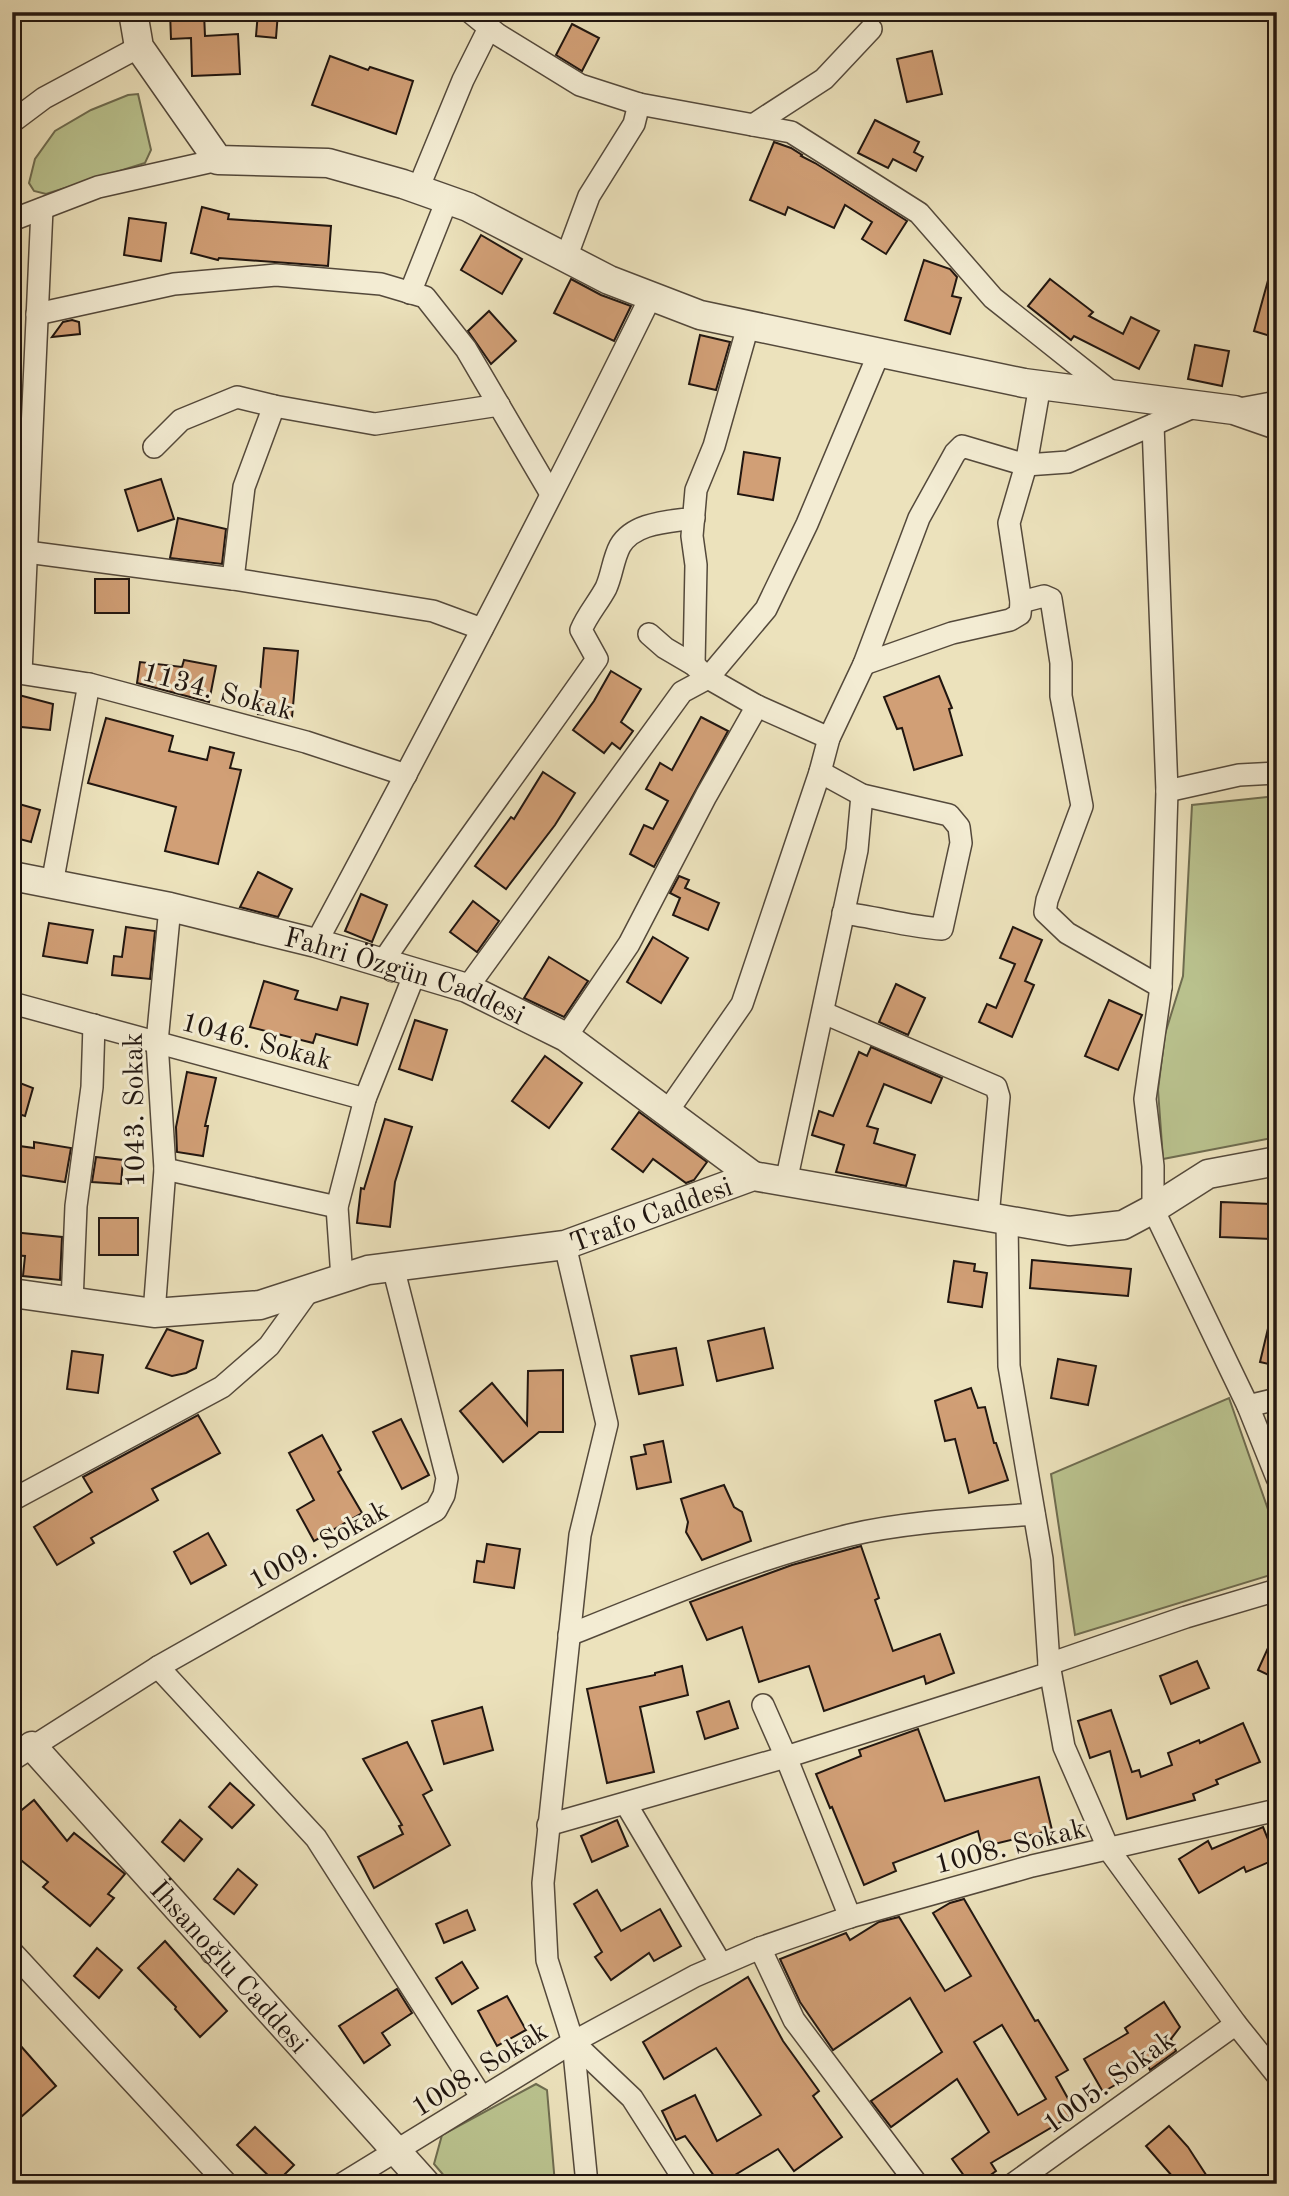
<svg xmlns="http://www.w3.org/2000/svg" width="1289" height="2196" font-family="'Old Standard TT',serif">
	<rect width="100%" height="100%" fill="#ece2bc"/>
	<filter id="stains"><feTurbulence type="fractalNoise" baseFrequency=".00286" numOctaves="4"/><feColorMatrix values="0 0 0 0 .2 0 0 0 0 .09 0 0 0 0 .02 0 0 0 .5 -.17"/></filter>
	<radialGradient id="worn" r=".72"><stop offset=".6" stop-color="#630" stop-opacity="0"/><stop offset="1" stop-color="#630" stop-opacity=".3"/></radialGradient>
	<g fill="#bac38f" stroke="#6e6c50" stroke-width="2">
		<polygon points="138,94 151,150 145,163 46,194 34,191 29,183 35,159 55,131 91,110 128,95"/>
		<polygon points="1277,796 1277,1137 1163,1159 1158,1090 1165,1034 1183,976 1192,805"/>
		<polygon points="1229,1398 1277,1535 1277,1573 1075,1635 1051,1474"/>
		<polygon points="536,2084 547,2090 555,2184 451,2184 434,2164 442,2135"/>
	</g>
	<g fill="#d19f76" stroke="#211610" stroke-width="2" fill-rule="evenodd">
		<polygon points="170,12 204,13 205,36 238,34 240,74 192,76 191,38 171,39"/>
		<polygon points="258,12 278,12 276,38 256,36"/>
		<polygon points="572,24 599,38 582,71 556,55"/>
		<polygon points="932,51 942,94 907,102 897,59"/>
		<polygon points="330,56 368,70 370,67 413,81 396,134 312,105"/>
		<polygon points="875,120 919,142 914,152 923,157 916,171 893,159 888,168 858,153"/>
		<polygon points="774,142 791,148 802,155 801,156 815,163 907,221 886,254 862,239 872,222 845,205 834,228 788,207 785,215 750,200"/>
		<polygon points="202,207 229,214 228,219 331,226 328,266 219,258 218,260 191,253"/>
		<polygon points="129,218 166,223 161,261 124,255"/>
		<polygon points="481,235 522,259 502,294 461,270"/>
		<polygon points="924,260 950,269 957,277 952,296 961,298 950,334 905,320"/>
		<polygon points="1272,266 1277,266 1277,338 1254,331"/>
		<polygon points="571,279 601,295 631,306 614,341 554,313"/>
		<polygon points="1050,279 1093,312 1089,316 1123,334 1131,317 1159,331 1139,369 1074,336 1071,340 1028,306"/>
		<polygon points="489,311 516,341 491,364 468,331"/>
		<polygon points="72,320 79,322 80,334 52,337 63,322"/>
		<polygon points="700,335 730,342 716,390 689,384"/>
		<polygon points="1195,345 1229,351 1222,386 1188,379"/>
		<polygon points="744,452 780,458 773,500 738,494"/>
		<polygon points="161,479 174,519 138,531 125,490"/>
		<polygon points="178,518 226,529 222,564 170,558"/>
		<rect x="95" y="579" width="34" height="34"/>
		<polygon points="264,648 298,651 292,717 258,714"/>
		<polygon points="184,660 216,666 209,702 137,683 140,662 182,667"/>
		<polygon points="611,671 641,689 621,722 633,731 620,749 612,743 604,753 573,730 594,701"/>
		<polygon points="939,676 952,708 949,709 962,755 914,770 902,728 897,729 884,697"/>
		<polygon points="15,694 53,704 50,730 12,726"/>
		<polygon points="701,717 728,731 654,867 630,854 644,825 653,829 668,801 646,789 660,763 672,770"/>
		<polygon points="106,718 173,736 169,751 207,760 210,747 234,753 230,768 241,770 218,864 165,851 176,807 88,783"/>
		<polygon points="543,772 575,793 555,825 506,889 475,866 511,817 514,819"/>
		<polygon points="12,802 40,810 31,842 12,837"/>
		<polygon points="258,872 292,889 278,917 240,907"/>
		<polygon points="679,876 689,880 685,888 719,903 708,930 673,915 680,898 670,893"/>
		<polygon points="361,894 387,905 372,942 345,931"/>
		<polygon points="473,901 499,921 477,952 450,932"/>
		<polygon points="49,923 93,930 87,963 43,956"/>
		<polygon points="126,927 155,931 150,979 112,975 114,956 122,957"/>
		<polygon points="1013,927 1042,940 1025,981 1034,985 1012,1037 979,1022 987,1004 996,1008 1015,964 1000,958"/>
		<polygon points="653,937 688,958 661,1003 627,982"/>
		<polygon points="549,957 588,981 564,1017 524,998"/>
		<polygon points="264,981 298,991 295,999 337,1010 341,997 368,1004 357,1045 316,1034 313,1043 250,1027"/>
		<polygon points="896,984 925,998 908,1035 879,1022"/>
		<polygon points="1109,1000 1142,1015 1118,1070 1085,1056"/>
		<polygon points="415,1020 447,1030 432,1080 399,1069"/>
		<polygon points="871,1047 942,1078 931,1103 884,1084 867,1126 878,1129 874,1143 915,1155 906,1186 836,1172 844,1145 812,1135 819,1111 833,1116 859,1052 867,1056"/>
		<polygon points="545,1056 582,1083 549,1128 512,1101"/>
		<polygon points="187,1072 216,1078 205,1126 208,1126 203,1156 177,1152 176,1127"/>
		<polygon points="12,1080 33,1088 25,1116 12,1112"/>
		<polygon points="639,1112 707,1162 694,1180 686,1183 653,1159 643,1172 612,1149"/>
		<polygon points="385,1119 412,1127 395,1182 390,1227 357,1223 361,1188 364,1189"/>
		<polygon points="34,1142 71,1148 65,1182 12,1174 12,1145 34,1148"/>
		<polygon points="96,1157 123,1160 121,1184 92,1182"/>
		<polygon points="1221,1202 1275,1204 1274,1239 1220,1237"/>
		<rect x="99" y="1218" width="39" height="37"/>
		<polygon points="12,1232 62,1237 60,1280 23,1276 25,1256 12,1255"/>
		<polygon points="1032,1260 1131,1269 1128,1296 1030,1288"/>
		<polygon points="954,1261 975,1264 974,1271 987,1273 982,1307 948,1302"/>
		<polygon points="1271,1316 1277,1317 1277,1366 1260,1362"/>
		<polygon points="764,1328 773,1368 717,1381 708,1341"/>
		<polygon points="167,1329 203,1341 196,1368 186,1373 172,1376 146,1368"/>
		<polygon points="676,1348 683,1385 639,1394 631,1356"/>
		<polygon points="72,1351 103,1355 98,1393 67,1389"/>
		<polygon points="1058,1359 1096,1366 1088,1405 1051,1398"/>
		<polygon points="563,1370 563,1432 539,1432 503,1462 460,1411 492,1383 527,1425 528,1371"/>
		<polygon points="971,1388 978,1408 985,1407 994,1443 996,1443 1008,1480 969,1493 955,1439 945,1441 935,1401"/>
		<polygon points="198,1415 220,1453 152,1489 158,1500 91,1538 94,1543 57,1565 34,1527 92,1492 83,1477"/>
		<polygon points="401,1419 429,1475 402,1489 373,1432"/>
		<polygon points="322,1435 341,1470 338,1472 362,1513 314,1541 297,1510 314,1500 289,1453"/>
		<polygon points="663,1441 671,1482 637,1489 631,1457 646,1454 644,1445"/>
		<polygon points="724,1485 734,1507 742,1512 751,1541 702,1560 686,1532 688,1522 681,1499"/>
		<polygon points="208,1533 226,1565 191,1584 174,1552"/>
		<polygon points="487,1544 520,1549 514,1588 474,1582 477,1561 484,1562"/>
		<polygon points="861,1546 879,1598 875,1600 893,1651 940,1634 954,1673 926,1684 924,1676 824,1711 809,1666 759,1682 742,1627 707,1640 690,1602 792,1565"/>
		<polygon points="1277,1628 1277,1679 1258,1670"/>
		<polygon points="1197,1661 1209,1688 1171,1704 1160,1676"/>
		<polygon points="682,1666 688,1695 640,1707 654,1772 607,1783 587,1689 655,1675 655,1673"/>
		<polygon points="729,1701 738,1728 705,1739 697,1712"/>
		<polygon points="482,1707 493,1750 444,1764 432,1721"/>
		<polygon points="1111,1710 1132,1772 1139,1770 1141,1777 1172,1765 1168,1753 1199,1740 1200,1743 1243,1723 1260,1762 1216,1780 1218,1784 1193,1794 1195,1800 1127,1819 1110,1751 1090,1758 1078,1721"/>
		<polygon points="918,1729 945,1801 1039,1777 1052,1830 982,1847 978,1831 893,1863 896,1871 864,1885 832,1807 830,1808 816,1774 861,1756 859,1750"/>
		<polygon points="407,1742 432,1790 423,1795 450,1845 374,1888 358,1857 403,1834 399,1826 402,1825 363,1759"/>
		<polygon points="230,1783 254,1805 232,1828 209,1807"/>
		<polygon points="34,1800 67,1841 74,1833 125,1874 108,1894 114,1898 90,1926 43,1887 48,1882 22,1861 12,1868 12,1818"/>
		<polygon points="180,1820 202,1839 184,1861 162,1842"/>
		<polygon points="617,1820 628,1846 592,1862 581,1836"/>
		<polygon points="1263,1827 1276,1859 1246,1872 1244,1867 1199,1893 1179,1859 1208,1841 1212,1849"/>
		<polygon points="238,1869 257,1885 234,1914 214,1899"/>
		<polygon points="597,1890 621,1931 660,1909 681,1946 654,1961 649,1953 611,1980 595,1957 602,1952 574,1904"/>
		<path d="M964,1899L1035,2021L1038,2020L1068,2070L1056,2077L1076,2113L991,2163L996,2171L978,2184H970L952,2159L989,2132L957,2079L891,2127L871,2101L942,2052L910,1998L833,2050L800,2002L780,1959L846,1933L850,1940L879,1922L899,1917L945,1991L971,1976L933,1913L950,1903ZM1002,2025L1046,2099L1018,2115L974,2042Z"/>
		<polygon points="467,1910 475,1930 444,1943 436,1924"/>
		<polygon points="165,1941 227,2011 200,2037 175,2009 176,2007 138,1968"/>
		<polygon points="97,1948 122,1970 99,1998 74,1976"/>
		<polygon points="462,1962 478,1988 452,2004 436,1978"/>
		<polygon points="748,1977 783,2041 819,2091 813,2096 842,2137 794,2171 778,2149 720,2184 685,2136 676,2140 662,2111 695,2095 717,2141 761,2115 716,2048 664,2079 643,2042"/>
		<polygon points="397,1989 412,2013 382,2033 390,2045 364,2063 339,2026"/>
		<polygon points="507,1996 526,2030 497,2046 478,2011"/>
		<polygon points="1164,2002 1180,2027 1171,2039 1176,2051 1150,2070 1148,2066 1103,2092 1084,2059 1128,2033 1125,2028"/>
		<polygon points="12,2036 56,2086 12,2125"/>
		<polygon points="1169,2126 1188,2147 1212,2184 1179,2184 1146,2146"/>
		<polygon points="255,2127 294,2165 276,2183 237,2145"/>
	</g>
	<g fill="none" stroke-linecap="round" stroke-linejoin="round">
		<defs>
			<g id="minor">
				<polyline points="470,12 497,34 580,85 639,104 791,132 919,213 993,298 1115,395"/>
				<polyline points="12,122 44,98 139,47"/>
				<polyline points="753,125 824,79 871,29"/>
				<polyline points="418,189 463,80 489,28"/>
				<polyline points="12,220 98,187 218,160"/>
				<polyline points="566,258 589,196 634,124 639,104"/>
				<polyline points="410,293 447,200"/>
				<polyline points="37,314 174,284 276,275 381,284 425,297 466,349 551,494"/>
				<polyline points="1234,410 1277,402"/>
				<polyline points="1153,425 1167,791 1161,987 1145,1099 1153,1166 1153,1209 1248,1406 1277,1478"/>
				<polyline points="154,447 181,420 237,397 274,406 375,424 499,405"/>
				<polyline points="27,552 233,579 433,611 482,629"/>
				<polyline points="233,579 244,487 274,406"/>
				<polyline points="1021,602 1044,596 1051,599 1061,663 1061,696 1082,806 1047,900 1045,912 1067,933 1161,987"/>
				<polyline points="649,634 665,648 694,665 708,678 757,706 829,738"/>
				<polyline points="864,664 952,633 1010,620 1020,614 1021,602 1009,523 1026,465 1040,385"/>
				<polyline points="694,665 696,565 692,536 696,490 714,446 748,326"/>
				<polyline points="12,672 89,684 306,742 406,775"/>
				<polyline points="21,673 42,209"/>
				<path d="M820,772L862,795L949,815L959,827L961,843L942,929C909,927 876,917 843,913"/>
				<polyline points="1167,791 1239,775 1277,773"/>
				<polyline points="52,884 89,684"/>
				<path d="M316,943C431,729 544,514 651,296"/>
				<path d="M382,963C451,860 526,761 597,659L581,630C587,615 598,603 606,588C612,575 613,559 620,546C634,522 669,522 694,518"/>
				<polyline points="467,988 682,692 708,678 766,609 807,524 879,353"/>
				<polyline points="12,1003 365,1099"/>
				<polyline points="824,1013 996,1087 999,1097 988,1217"/>
				<polyline points="566,1037 629,944 706,796 757,706"/>
				<polyline points="667,1112 742,1004 820,772 829,738 864,664 919,518 955,453 962,446 1026,465 1068,462 1198,405"/>
				<polyline points="165,1169 337,1207"/>
				<polyline points="786,1182 857,850 862,795"/>
				<polyline points="1007,1220 1009,1366 1042,1559 1049,1664 1064,1747 1109,1850 1236,2024 1277,2075"/>
				<polyline points="565,1245 607,1424 580,1535 543,1883 547,1960 573,2042 587,2184"/>
				<polyline points="342,1278 337,1207 365,1099 415,973"/>
				<polyline points="72,1302 76,1206 92,1087 94,1025"/>
				<polyline points="154,1313 165,1169 157,1042 170,907"/>
				<polyline points="1248,1406 1277,1399"/>
				<polyline points="12,1500 222,1387 269,1346 310,1289"/>
				<path d="M569,1635C662,1598 752,1559 850,1535C910,1521 973,1519 1034,1514"/>
				<polyline points="1049,1664 1186,1617 1277,1590"/>
				<polyline points="158,1667 316,1838 482,2098"/>
				<polyline points="763,1705 786,1757 850,1917"/>
				<polyline points="12,1760 158,1667 436,1510 444,1495 447,1478 393,1267"/>
				<polyline points="626,1804 721,1964"/>
				<polyline points="548,1825 786,1757 1050,1673"/>
				<polyline points="760,1948 794,2020 917,2184"/>
				<polyline points="12,1952 227,2184"/>
				<polyline points="573,2042 632,2098 687,2184"/>
				<polyline points="342,2184 573,2042 695,1976 760,1948 850,1917 1032,1866 1277,1810"/>
				<polyline points="1013,2184 1236,2024"/>
			</g>
			<g id="tertiary">
				<polyline points="133,12 139,47 218,160 328,163 403,184 468,207 609,280 700,315 1024,383 1234,410 1277,425"/>
				<path id="s1" d="M12,876L170,907L316,943L467,988L566,1037L753,1176"/>
				<path id="s2" d="M12,1293L154,1313L260,1305L368,1270L565,1245L753,1176L1069,1231L1123,1225L1153,1209L1208,1174L1277,1161"/>
				<path id="s3" d="M32,1746L426,2184"/>
			</g>
		</defs>
		<use href="#minor" stroke="#54493b" stroke-width="24"/>
		<use href="#tertiary" stroke="#54493b" stroke-width="31"/>
		<use href="#minor" stroke="#f3ecd3" stroke-width="21"/>
		<use href="#tertiary" stroke="#f3ecd3" stroke-width="28"/>
	</g>
	<g text-anchor="middle" stroke-width="6" stroke-linejoin="round" paint-order="stroke">
		<g font-size="28" fill="#211610" stroke="#f3ecd3">
			<text transform="translate(218 690) rotate(15)" y="10">1134. Sokak</text>
			<text dy="10" stroke="none"><textPath href="#s1" startOffset="406">Fahri Özgün Caddesi</textPath></text>
			<text transform="translate(257 1040) rotate(15)" y="10">1046. Sokak</text>
			<text transform="translate(133 1110) rotate(-91)" y="10">1043. Sokak</text>
			<text dy="10" stroke="none"><textPath href="#s2" startOffset="653">Trafo Caddesi</textPath></text>
			<text transform="translate(318 1544) rotate(-29)" y="10">1009. Sokak</text>
			<text transform="translate(1010 1845) rotate(-14)" y="10">1008. Sokak</text>
			<text dy="10" stroke="none"><textPath href="#s3" startOffset="296">İhsanoğlu Caddesi</textPath></text>
			<text transform="translate(479 2068) rotate(-32)" y="10">1008. Sokak</text>
			<text transform="translate(1108 2081) rotate(-36)" y="10">1005. Sokak</text>
		</g>
	</g>
	<rect width="1289" height="2196" fill="none" stroke="#ece2bc" stroke-width="42"/>
	<rect x="14" y="14" width="1261" height="2168" fill="none" stroke="#211610" stroke-width="3.5"/>
	<rect x="21" y="21" width="1247" height="2154" fill="none" stroke="#211610" stroke-width="2"/>
	<rect width="100%" height="100%" filter="url(#stains)"/>
	<rect width="100%" height="100%" fill="url(#worn)"/>
</svg>
